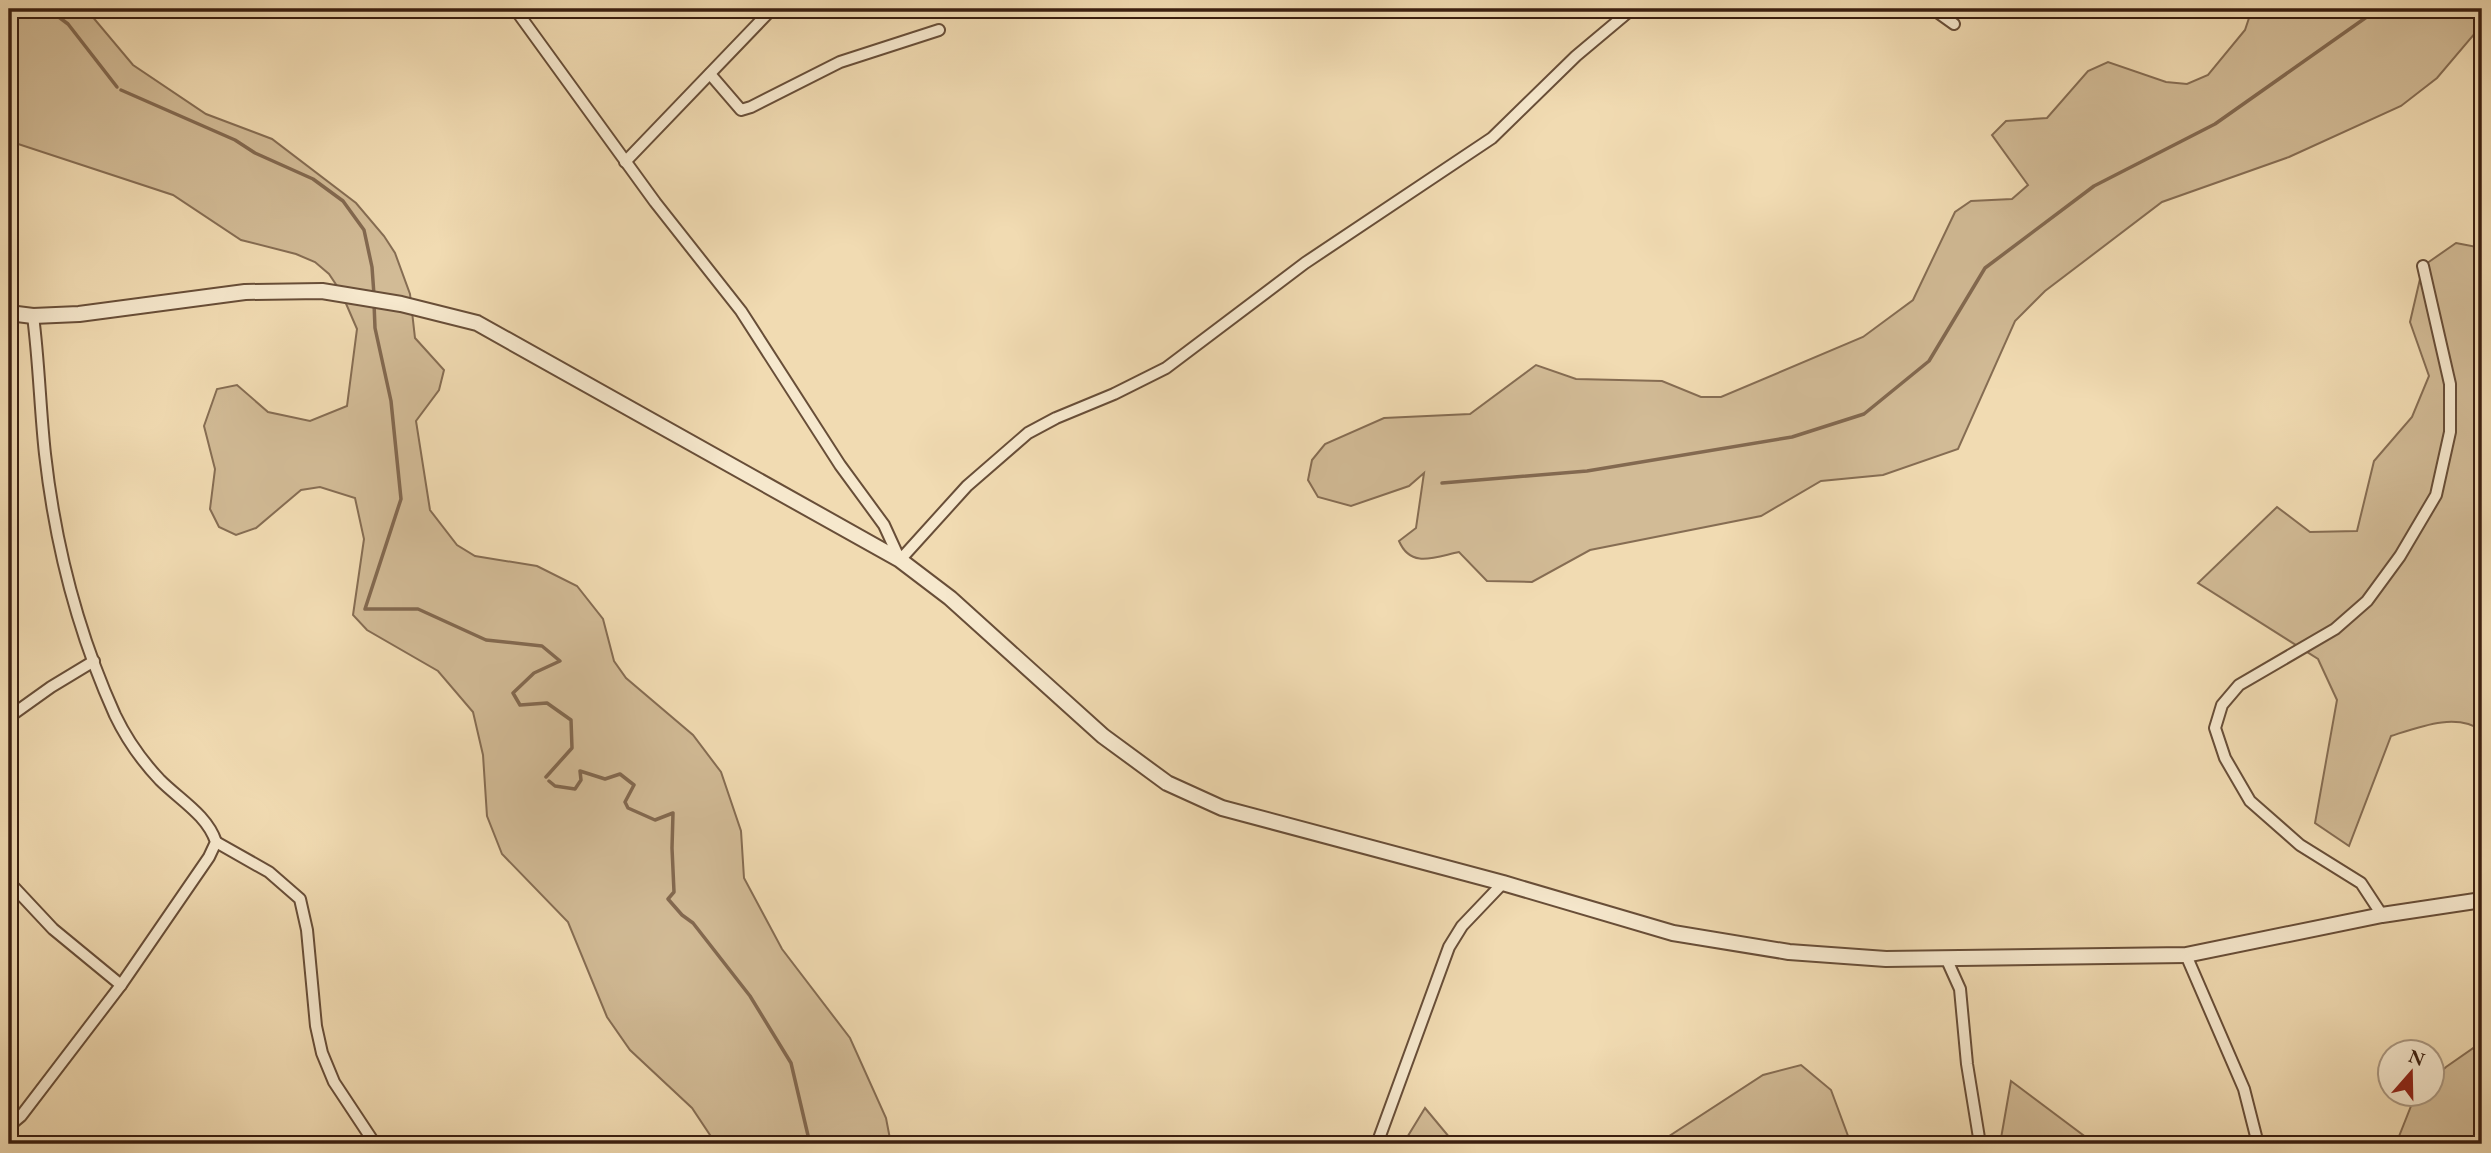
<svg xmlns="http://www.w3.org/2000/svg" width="2491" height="1153" font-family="'EB Garamond',serif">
	<rect width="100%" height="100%" fill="#f1dbb2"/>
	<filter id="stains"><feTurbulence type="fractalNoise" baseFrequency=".00286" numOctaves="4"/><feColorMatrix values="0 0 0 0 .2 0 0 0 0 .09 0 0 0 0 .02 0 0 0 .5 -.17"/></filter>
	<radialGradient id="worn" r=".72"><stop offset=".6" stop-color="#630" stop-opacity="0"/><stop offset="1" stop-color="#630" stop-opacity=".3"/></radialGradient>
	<g fill="#d2bb96" stroke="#866d53" stroke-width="2">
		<polygon points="9,9 86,9 133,65 206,114 272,139 356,203 384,236 395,253 410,294 415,338 444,370 439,390 416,421 430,510 457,545 475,556 537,566 577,586 603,619 614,661 626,678 693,735 721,772 741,831 744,878 782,949 850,1038 886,1118 891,1144 716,1144 692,1108 630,1050 607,1017 568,922 502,854 487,816 483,755 473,712 438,671 367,630 353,615 364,539 355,498 320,487 301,490 256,528 236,535 219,527 210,509 215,469 204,426 217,389 237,385 268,412 310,421 347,406 357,329 341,292 329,274 315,262 296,254 241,240 173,195 9,141"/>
		<path d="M2248,9H2482V25L2437,78L2401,106L2289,157L2162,202L2045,291L2015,321L1958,449L1883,475L1821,481L1761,516L1590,550L1532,582L1487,581L1459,552C1435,557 1411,569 1399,541L1416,528L1424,473L1409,486L1351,506L1318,497L1308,480L1312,460L1325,444L1384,418L1470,414L1536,365L1576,379L1662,381L1701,397H1721L1863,337L1913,300L1955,212L1971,201L2012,199L2028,185L1992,135L2006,121L2047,118L2088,71L2108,62L2166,82L2187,84L2208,75L2245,30L2251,12Z"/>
		<path d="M2456,243L2482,248V731C2457,712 2419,727 2391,736L2349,846L2315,823L2337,700L2318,659L2198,583L2277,507L2310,532L2357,531L2374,461L2412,417L2429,376L2410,322L2423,266Z"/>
		<polygon points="2482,1042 2482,1144 2396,1144 2415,1096 2417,1094 2432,1094 2432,1080 2446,1067"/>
		<polygon points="1801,1065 1831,1090 1851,1144 1657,1144 1763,1075"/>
		<polygon points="2011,1081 2095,1144 2000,1144"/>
		<polygon points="1425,1108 1455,1144 1403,1144"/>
	</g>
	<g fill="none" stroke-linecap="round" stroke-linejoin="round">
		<g stroke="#836950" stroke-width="3.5">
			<polyline points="48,9 68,24 117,87"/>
			<polyline points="121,90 235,140 255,153 313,179 343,201 364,230 372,267 374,295"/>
			<polyline points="374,303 375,328 391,401 401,499 365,609 418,609 486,640 542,646 560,661 534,673 513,693 520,705 547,703 571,720 572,748 546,777"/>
			<polyline points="1442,483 1587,471 1792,437 1864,414 1929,361 1985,268 2094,186 2215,124 2378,9"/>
			<polyline points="549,781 555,786 575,789 581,780 580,771 605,779 620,774 634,785 625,802 628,808 655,820 673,813 672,848 674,892 668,899 682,915 693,923 750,996 791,1063 810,1144"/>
		</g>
		<defs>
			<g id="minor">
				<polyline points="515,9 655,202 741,311 840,465 884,525 900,560 967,486 1028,433 1056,418 1114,394 1166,368 1305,263 1492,138 1576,56 1632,9"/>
				<polyline points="1933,9 1954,24"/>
				<polyline points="710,74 741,110 751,107 840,62 939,30"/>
				<polyline points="625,162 772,9"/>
				<polyline points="9,717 51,687 94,661"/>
				<polyline points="216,842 269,872 300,899 307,930 316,1026 322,1053 334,1082 375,1144"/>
				<polyline points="9,882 53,929 121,985"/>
				<polyline points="2382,915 2361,883 2300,845 2250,801 2225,758 2215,728 2222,705 2239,685 2335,629 2367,601 2400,556 2436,495 2450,432 2450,384 2423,266"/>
				<polyline points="2186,955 2244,1089 2258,1144"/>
				<polyline points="1946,958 1960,989 1967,1064 1980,1144"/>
				<path d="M9,1126L21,1116L121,985L209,857L216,842C207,815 180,800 160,780C142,761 126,738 115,715C78,633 55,543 45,454C40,408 39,362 33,316"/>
				<polyline points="1377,1144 1449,947 1462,926 1503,883"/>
			</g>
			<polyline id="tertiary" points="9,313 33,316 79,314 245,292 322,291 401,304 477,323 900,560 950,598 1103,736 1167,783 1222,808 1503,883 1673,933 1789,952 1886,959 2186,955 2382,915 2482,900"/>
		</defs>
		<use href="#minor" stroke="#684e38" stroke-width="14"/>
		<use href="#tertiary" stroke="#684e38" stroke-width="18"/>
		<use href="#minor" stroke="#f6e8cd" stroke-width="10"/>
		<use href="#tertiary" stroke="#f6e8cd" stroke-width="14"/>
	</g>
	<rect width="2491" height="1153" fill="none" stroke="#f1dbb2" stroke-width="35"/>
	<rect x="10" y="10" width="2470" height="1132" fill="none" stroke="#3b1f10" stroke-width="3.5"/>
	<rect x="18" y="18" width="2456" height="1118" fill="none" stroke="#3b1f10" stroke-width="2"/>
	<g transform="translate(2411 1073) rotate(20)"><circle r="33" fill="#f6e8cd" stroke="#ab9881" stroke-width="2"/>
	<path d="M0-5L12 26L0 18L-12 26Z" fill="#8f2418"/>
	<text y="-10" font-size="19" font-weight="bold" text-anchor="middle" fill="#3b1f10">N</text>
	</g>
	<rect width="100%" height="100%" filter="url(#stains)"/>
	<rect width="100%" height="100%" fill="url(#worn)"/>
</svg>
